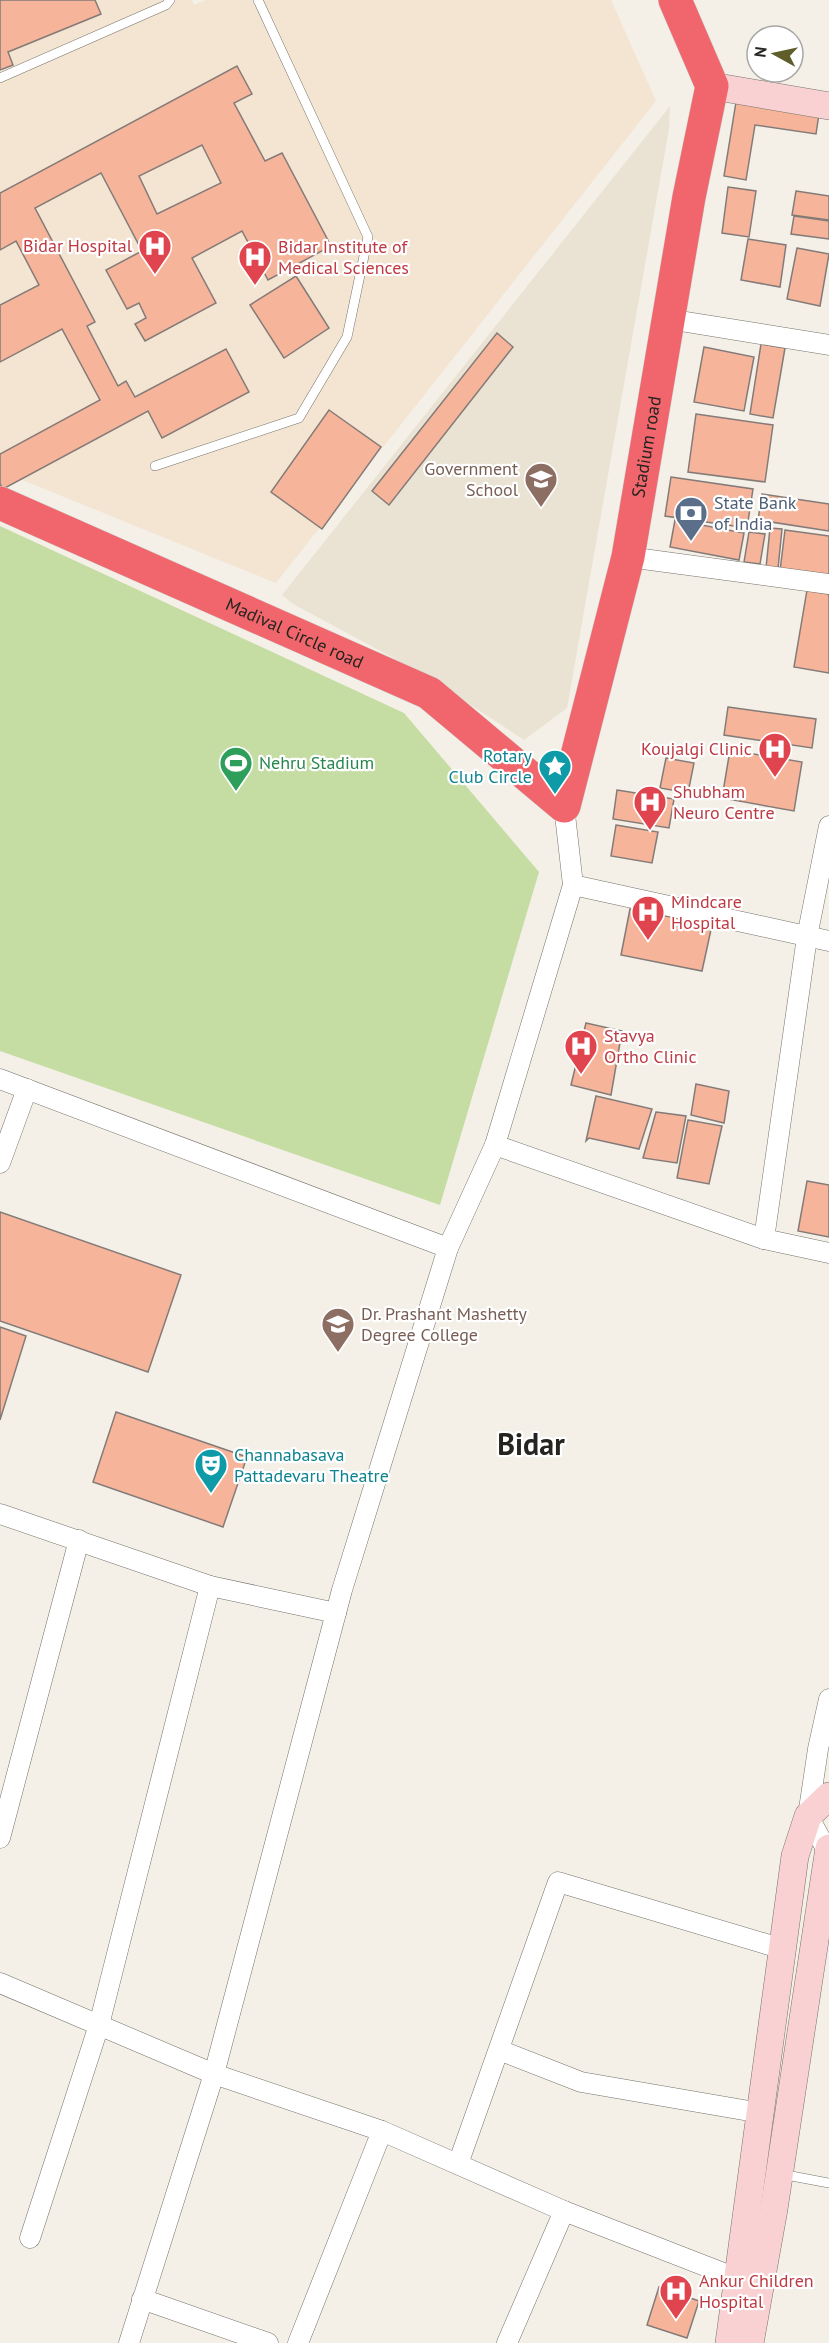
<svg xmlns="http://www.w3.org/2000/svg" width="829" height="2343" font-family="'PT Sans',sans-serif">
	<rect width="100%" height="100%" fill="#f4f0e8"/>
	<polygon fill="#eae3d4" points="670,106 669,129 567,708 524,740 425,675 293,604 282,595"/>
	<polygon fill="#f4e4d2" points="0,0 192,0 194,5 206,0 611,0 656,101 276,583 0,471"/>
	<polygon fill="#c5dca3" points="0,526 404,713 539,872 440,1205 0,1051"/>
	<g fill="#f6b59a" stroke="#847b78" stroke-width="1.5" fill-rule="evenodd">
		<polygon points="0,0 95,0 101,14 8,52 13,65 0,70"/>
		<path d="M237,66L252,94L234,103L265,161L282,153L331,246L268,280L242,231L192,258L216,303L145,341L135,324L146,318L139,303L127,309L106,270L142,251L101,173L35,208L95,322L87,326L118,386L126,381L135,397L226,349L249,392L162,438L148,411L3,489L0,484V454L100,400L62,329L0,362V305L39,285L16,241L0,250V193ZM202,145L221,183L157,214L139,176Z"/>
		<polygon points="736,102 819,114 816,134 755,125 746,180 724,176"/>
		<polygon points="728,187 756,191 749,237 722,233"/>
		<polygon points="796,191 829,196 829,220 792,215"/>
		<polygon points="794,216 829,221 829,239 791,234"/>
		<polygon points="748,239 786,245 780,287 741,280"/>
		<polygon points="797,248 829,254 820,306 787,299"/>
		<polygon points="296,276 329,328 284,358 250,305"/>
		<polygon points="497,333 513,347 389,505 372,491"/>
		<polygon points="761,344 785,348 773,418 750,414"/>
		<polygon points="704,347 754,357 744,411 694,402"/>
		<polygon points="329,410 381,447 322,529 271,492"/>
		<polygon points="696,414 773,425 765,482 688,472"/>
		<polygon points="671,477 753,489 747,528 665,516"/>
		<polygon points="762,494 829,504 829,531 758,520"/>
		<polygon points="675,520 744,533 739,560 670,547"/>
		<polygon points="770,528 782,529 778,569 766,568"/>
		<polygon points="785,530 829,536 829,578 780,571"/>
		<polygon points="749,532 765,534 760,564 744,562"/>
		<polygon points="807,590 829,594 829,673 794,667"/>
		<polygon points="728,707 816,719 812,748 724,735"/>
		<polygon points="730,750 802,762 794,811 722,798"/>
		<polygon points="666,758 694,763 688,793 660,788"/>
		<polygon points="617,790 674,799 669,828 613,819"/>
		<polygon points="616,825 658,832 652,863 611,856"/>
		<polygon points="630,909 712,925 702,971 621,955"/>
		<polygon points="586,1023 622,1031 611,1095 571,1085"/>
		<polygon points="696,1084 729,1091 724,1123 691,1115"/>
		<polygon points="596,1096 652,1109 639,1149 589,1138 586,1141"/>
		<polygon points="656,1112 686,1116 677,1163 643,1158"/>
		<polygon points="688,1120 722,1126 709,1184 677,1178"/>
		<polygon points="807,1181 829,1185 829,1237 798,1231"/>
		<polygon points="0,1212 181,1275 148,1372 0,1321"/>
		<polygon points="0,1327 26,1336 0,1420"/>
		<polygon points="116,1412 247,1457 223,1527 93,1482"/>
		<polygon points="659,2287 699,2301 687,2338 647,2325"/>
	</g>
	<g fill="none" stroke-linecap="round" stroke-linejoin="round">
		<defs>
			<g id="lane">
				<polyline points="0,78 166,5 170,0"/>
				<polyline points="155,466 299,418 347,337 368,237 258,0"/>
				<polyline points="781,2174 829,2183"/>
			</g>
			<g id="street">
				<polyline points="668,319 829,345"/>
				<polyline points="628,557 829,584"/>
				<polyline points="564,806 573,885 495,1145 764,1239 829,1253"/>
				<polyline points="573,885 829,941"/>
				<polyline points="0,1079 448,1248"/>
				<polyline points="0,1163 27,1089"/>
				<polyline points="764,1239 807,937 829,826"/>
				<polyline points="0,1514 210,1586 336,1613"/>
				<polyline points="829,1699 818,1749 808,1816 829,1854"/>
				<polyline points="0,1838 79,1540"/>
				<polyline points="0,1983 214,2074 382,2131 564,2211 749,2283"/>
				<polyline points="499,2050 581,2082 761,2113"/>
				<polyline points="458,2164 558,1882 783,1949"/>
				<polyline points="30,2238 99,2025 210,1586"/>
				<polyline points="142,2299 268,2343"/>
				<polyline points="129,2343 214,2074 342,1590 448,1248 495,1145"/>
				<polyline points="298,2343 382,2131"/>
				<polyline points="507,2343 564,2211"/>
			</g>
			<g id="secondary">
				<polyline points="712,86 829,106"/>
				<polyline points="729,2343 795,1856 808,1816 829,1796"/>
				<polyline points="750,2343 774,2209 829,1848"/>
			</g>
			<g id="highway">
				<path id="s1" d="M0,503L429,693L564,806L628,557L689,197L712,86L675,0"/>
			</g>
		</defs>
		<use href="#lane" stroke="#75726a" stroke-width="10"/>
		<use href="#street" stroke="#75726a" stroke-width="21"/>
		<use href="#secondary" stroke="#75726a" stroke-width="28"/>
		<use href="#highway" stroke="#cfcfce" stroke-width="34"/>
		<use href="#lane" stroke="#fff" stroke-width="9"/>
		<use href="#street" stroke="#fff" stroke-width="20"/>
		<use href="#secondary" stroke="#fad1d3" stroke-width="27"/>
		<use href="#highway" stroke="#f0666c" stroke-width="33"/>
	</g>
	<defs>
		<symbol id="hospital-pin" viewBox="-11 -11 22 30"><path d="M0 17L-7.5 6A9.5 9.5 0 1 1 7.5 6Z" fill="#e0444e" stroke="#fff"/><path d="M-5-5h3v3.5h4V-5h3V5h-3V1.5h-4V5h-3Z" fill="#fff"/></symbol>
		<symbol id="school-pin" viewBox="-11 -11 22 30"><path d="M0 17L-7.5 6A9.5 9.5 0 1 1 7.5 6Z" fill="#8d6e63" stroke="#fff"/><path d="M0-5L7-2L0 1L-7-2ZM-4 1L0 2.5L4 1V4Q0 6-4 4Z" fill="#fff"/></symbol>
		<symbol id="bank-pin" viewBox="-11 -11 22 30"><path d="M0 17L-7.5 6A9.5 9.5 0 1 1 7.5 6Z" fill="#5c6f8a" stroke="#fff"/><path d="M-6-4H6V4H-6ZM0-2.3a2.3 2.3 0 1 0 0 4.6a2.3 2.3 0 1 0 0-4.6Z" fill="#fff"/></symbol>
		<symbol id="stadium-pin" viewBox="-11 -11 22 30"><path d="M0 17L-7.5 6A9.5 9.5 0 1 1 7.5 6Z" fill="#2e9e5b" stroke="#fff"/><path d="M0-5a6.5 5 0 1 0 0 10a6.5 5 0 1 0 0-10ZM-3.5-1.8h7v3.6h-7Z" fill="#fff"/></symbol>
		<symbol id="sight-pin" viewBox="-11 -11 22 30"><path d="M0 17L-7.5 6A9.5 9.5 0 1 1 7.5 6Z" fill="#0f9aa8" stroke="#fff"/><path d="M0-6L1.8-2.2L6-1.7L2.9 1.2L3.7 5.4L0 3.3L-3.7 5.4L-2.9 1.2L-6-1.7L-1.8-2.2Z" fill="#fff"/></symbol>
		<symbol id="university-pin" viewBox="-11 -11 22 30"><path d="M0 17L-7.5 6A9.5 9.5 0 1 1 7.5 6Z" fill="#8d6e63" stroke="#fff"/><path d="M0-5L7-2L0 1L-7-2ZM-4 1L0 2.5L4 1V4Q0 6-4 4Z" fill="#fff"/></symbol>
		<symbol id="theatre-pin" viewBox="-11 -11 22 30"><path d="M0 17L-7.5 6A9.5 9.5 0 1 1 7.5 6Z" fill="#0f9aa8" stroke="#fff"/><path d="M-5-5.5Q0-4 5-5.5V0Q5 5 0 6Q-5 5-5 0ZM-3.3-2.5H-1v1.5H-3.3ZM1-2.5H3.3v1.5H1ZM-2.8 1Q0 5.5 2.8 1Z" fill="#fff"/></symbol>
	</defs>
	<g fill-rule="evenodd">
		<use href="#hospital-pin" x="136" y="227" width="38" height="52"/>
		<use href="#hospital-pin" x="236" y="238" width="38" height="52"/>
		<use href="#school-pin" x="522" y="460" width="38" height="52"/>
		<use href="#bank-pin" x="672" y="494" width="38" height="52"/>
		<use href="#hospital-pin" x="756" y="730" width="38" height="52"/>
		<use href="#stadium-pin" x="217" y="744" width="38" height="52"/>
		<use href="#sight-pin" x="536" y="747" width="38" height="52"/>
		<use href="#hospital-pin" x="631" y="783" width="38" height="52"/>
		<use href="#hospital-pin" x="629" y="893" width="38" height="52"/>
		<use href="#hospital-pin" x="562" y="1027" width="38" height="52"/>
		<use href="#university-pin" x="319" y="1305" width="38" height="52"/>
		<use href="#theatre-pin" x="192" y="1446" width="38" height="52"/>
		<use href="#hospital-pin" x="657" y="2272" width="38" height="52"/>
	</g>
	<g text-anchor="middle" stroke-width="4.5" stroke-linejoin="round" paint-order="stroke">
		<g font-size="18" fill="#be3a42" stroke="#fff" text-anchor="start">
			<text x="132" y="252" text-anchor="end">Bidar Hospital</text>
			<text x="278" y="253">Bidar Institute of<tspan x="278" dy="21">Medical Sciences</tspan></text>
			<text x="752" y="755" text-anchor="end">Koujalgi Clinic</text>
			<text x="673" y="798">Shubham<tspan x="673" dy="21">Neuro Centre</tspan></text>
			<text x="671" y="908">Mindcare<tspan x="671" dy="21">Hospital</tspan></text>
			<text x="604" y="1042">Stavya<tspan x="604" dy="21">Ortho Clinic</tspan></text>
			<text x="699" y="2287">Ankur Children<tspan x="699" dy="21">Hospital</tspan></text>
		</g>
		<g font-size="18" fill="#252420" stroke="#fff">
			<text dy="6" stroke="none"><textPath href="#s1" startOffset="1014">Stadium road</textPath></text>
			<text dy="6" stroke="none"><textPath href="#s1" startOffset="322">Madival Circle road</textPath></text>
		</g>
		<g font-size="18" fill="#785e54" stroke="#fff" text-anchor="end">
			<text x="518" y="475">Government<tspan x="518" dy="21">School</tspan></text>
			<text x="361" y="1320" text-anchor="start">Dr. Prashant Mashetty<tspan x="361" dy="21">Degree College</tspan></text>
		</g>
		<g font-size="18" fill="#4e5e75" stroke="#fff" text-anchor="start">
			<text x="714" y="509">State Bank<tspan x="714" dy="21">of India</tspan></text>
		</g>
		<g font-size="18" fill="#0d838f" stroke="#fff" text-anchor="end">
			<text x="532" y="762">Rotary<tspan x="532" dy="21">Club Circle</tspan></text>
			<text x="234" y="1461" text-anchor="start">Channabasava<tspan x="234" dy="21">Pattadevaru Theatre</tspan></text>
		</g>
		<g font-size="18" fill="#27864d" stroke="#fff" text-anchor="start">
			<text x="259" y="769">Nehru Stadium</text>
		</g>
		<g font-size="30" font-weight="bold" fill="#252420" stroke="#fff">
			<text x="531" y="1455">Bidar</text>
		</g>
	</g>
	<g transform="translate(775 54) rotate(278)"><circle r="28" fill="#ffffff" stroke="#a8a7a6" stroke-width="1.5"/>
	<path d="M0-4.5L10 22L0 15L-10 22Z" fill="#5f5d2a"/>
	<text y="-9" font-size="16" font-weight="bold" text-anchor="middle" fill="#252420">N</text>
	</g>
</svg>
